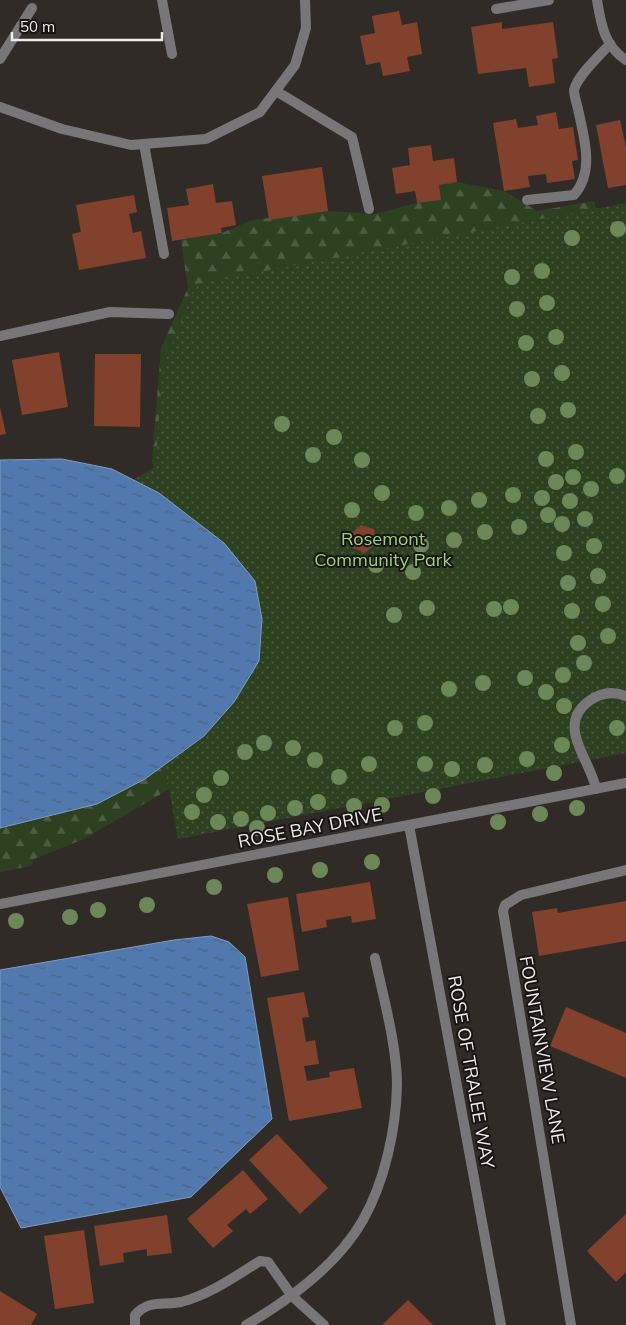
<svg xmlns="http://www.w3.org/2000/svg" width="626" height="1325" font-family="Mulish,sans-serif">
	<defs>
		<pattern id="forest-firs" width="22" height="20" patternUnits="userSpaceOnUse" patternTransform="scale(1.25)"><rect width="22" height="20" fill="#2d4121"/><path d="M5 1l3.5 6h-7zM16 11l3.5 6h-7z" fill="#4c5d41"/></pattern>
		<pattern id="park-dots" width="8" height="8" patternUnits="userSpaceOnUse" patternTransform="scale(1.25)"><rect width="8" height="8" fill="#2d4121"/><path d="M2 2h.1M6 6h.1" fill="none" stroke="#4c5d41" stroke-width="1.8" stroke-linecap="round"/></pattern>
		<pattern id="water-ripples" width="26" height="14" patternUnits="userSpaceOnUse" patternTransform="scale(1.25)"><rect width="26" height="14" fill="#5179ae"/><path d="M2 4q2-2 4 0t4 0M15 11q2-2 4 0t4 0" fill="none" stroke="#4d627f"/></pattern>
	</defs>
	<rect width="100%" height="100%" fill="#312b28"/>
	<g fill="url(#forest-firs)">
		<polygon points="457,182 504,191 537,211 594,201 597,213 159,493 152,461 161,348 188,288 181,240 222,233 252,220 328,211 375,214 417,203 440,200 439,185"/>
		<polygon points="204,736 197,773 84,839 34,859 31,866 0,872 0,828 35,820"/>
	</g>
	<polygon fill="url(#park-dots)" points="626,203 626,753 178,839 115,491 155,467 163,368 196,284"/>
	<g fill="url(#water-ripples)" stroke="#819cc0">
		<polygon points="62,459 112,469 159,493 224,543 255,581 262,619 259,661 234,702 204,736 145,779 97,804 0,828 0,460"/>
		<polygon points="211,936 229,942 245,957 272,1119 191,1197 21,1228 0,1187 0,970 174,940"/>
	</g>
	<g fill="#81412d">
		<polygon points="399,11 402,25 417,22 422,54 407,57 410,71 383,76 380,62 366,65 360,36 375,33 372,16"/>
		<polygon points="502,22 502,29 553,22 558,58 552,59 555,83 529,87 526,68 478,74 471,27"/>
		<polygon points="556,112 559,129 573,127 578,160 572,161 575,179 547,183 546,174 528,176 530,187 504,191 493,123 516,119 518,128 538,125 536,116"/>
		<polygon points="620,120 626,147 626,185 608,188 596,125"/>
		<polygon points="431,145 433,161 454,158 457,182 439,185 441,200 417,203 415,191 396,194 392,168 410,165 408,148"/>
		<polygon points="322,167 328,211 269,220 262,176"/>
		<polygon points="213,184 216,203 232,201 236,225 221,228 222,233 172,241 167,208 189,205 186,189"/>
		<polygon points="134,195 137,212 129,214 133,233 141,231 146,258 79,270 72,234 81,232 76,205"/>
		<polygon points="59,352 68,407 22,415 12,360"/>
		<polygon points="95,354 141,354 140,427 94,426"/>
		<polygon points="0,407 6,434 0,435"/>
		<polygon points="361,525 374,529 376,544 365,553 353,548 350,535"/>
		<polygon points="370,882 376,919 352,923 351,916 326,920 327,927 302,932 296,894"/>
		<polygon points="288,897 299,970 261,977 247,904"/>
		<polygon points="626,901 626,941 539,956 532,912 557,908 558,913"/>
		<polygon points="304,992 309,1017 302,1018 306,1042 315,1040 319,1064 304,1066 307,1081 330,1077 329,1072 354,1068 362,1108 289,1121 267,998"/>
		<polygon points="566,1007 626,1033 626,1078 550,1046"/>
		<polygon points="277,1134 328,1188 300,1214 249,1160"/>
		<polygon points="243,1170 268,1199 250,1214 246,1209 227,1225 233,1231 213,1248 187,1219"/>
		<polygon points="626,1214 626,1272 616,1282 587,1251"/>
		<polygon points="167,1215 172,1253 147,1256 147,1249 123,1253 124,1262 100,1266 94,1226"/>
		<polygon points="84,1230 94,1303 55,1309 44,1236"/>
		<polygon points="0,1291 37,1314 31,1325 0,1325"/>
		<polygon points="408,1300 433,1325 382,1325"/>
	</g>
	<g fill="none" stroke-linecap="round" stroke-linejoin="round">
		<g stroke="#797679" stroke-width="10">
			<polyline points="162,0 172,54"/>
			<polyline points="496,9 549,0"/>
			<polyline points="0,59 32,8"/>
			<polyline points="276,91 352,137 369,209"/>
			<polyline points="144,144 164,254"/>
			<path d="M527,200L574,195C595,171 584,138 578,109C577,104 574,96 574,90C577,76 600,55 610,44"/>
			<path d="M596,789C591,760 555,726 589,701C600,693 613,691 626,696"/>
			<path d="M135,1325V1315C150,1299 162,1306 181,1302C209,1295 236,1276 260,1261L268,1262L292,1296L324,1325"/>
		</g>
		<g stroke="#797679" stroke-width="10">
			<path d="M597,0C601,24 604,46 626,60"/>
			<polyline points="0,107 62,129 131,145 206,139 260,112 295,65 306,28 305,0"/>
			<polyline points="0,336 110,312 169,314"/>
			<path d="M246,1325C289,1300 338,1264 363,1220C385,1181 396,1129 397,1085C397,1046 383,996 375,958"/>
			<polyline points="571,1325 503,911 505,905 521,895 626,870"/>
		</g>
		<g stroke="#797679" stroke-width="10">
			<polyline points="409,825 501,1325"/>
			<polyline points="0,904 626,783"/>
		</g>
	</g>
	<g fill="#6c8758">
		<circle cx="618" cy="229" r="8"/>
		<circle cx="572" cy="238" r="8"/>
		<circle cx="542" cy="271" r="8"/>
		<circle cx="512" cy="277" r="8"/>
		<circle cx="547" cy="303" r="8"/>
		<circle cx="517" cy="309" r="8"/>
		<circle cx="556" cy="337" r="8"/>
		<circle cx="526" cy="343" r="8"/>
		<circle cx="562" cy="373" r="8"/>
		<circle cx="532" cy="379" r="8"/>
		<circle cx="568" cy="410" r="8"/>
		<circle cx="538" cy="416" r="8"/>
		<circle cx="282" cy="424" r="8"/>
		<circle cx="334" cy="437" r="8"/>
		<circle cx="576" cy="452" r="8"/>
		<circle cx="313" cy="455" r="8"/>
		<circle cx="546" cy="459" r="8"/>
		<circle cx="362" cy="460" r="8"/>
		<circle cx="617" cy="476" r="8"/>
		<circle cx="573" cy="477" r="8"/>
		<circle cx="556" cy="482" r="8"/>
		<circle cx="591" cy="489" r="8"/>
		<circle cx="382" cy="493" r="8"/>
		<circle cx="513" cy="495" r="8"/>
		<circle cx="542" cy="498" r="8"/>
		<circle cx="479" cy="500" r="8"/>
		<circle cx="570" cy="501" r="8"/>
		<circle cx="449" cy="508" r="8"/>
		<circle cx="352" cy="510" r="8"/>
		<circle cx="416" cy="513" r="8"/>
		<circle cx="548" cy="515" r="8"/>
		<circle cx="585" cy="519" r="8"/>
		<circle cx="562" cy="524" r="8"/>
		<circle cx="519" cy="527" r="8"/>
		<circle cx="485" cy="532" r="8"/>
		<circle cx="454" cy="540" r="8"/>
		<circle cx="421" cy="545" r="8"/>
		<circle cx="594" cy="546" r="8"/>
		<circle cx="564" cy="553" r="8"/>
		<circle cx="376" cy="565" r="8"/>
		<circle cx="413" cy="572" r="8"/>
		<circle cx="598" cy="576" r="8"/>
		<circle cx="568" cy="583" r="8"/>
		<circle cx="603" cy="604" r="8"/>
		<circle cx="511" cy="607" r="8"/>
		<circle cx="427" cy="608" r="8"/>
		<circle cx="494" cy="609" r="8"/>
		<circle cx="572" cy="611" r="8"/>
		<circle cx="394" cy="615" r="8"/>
		<circle cx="608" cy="636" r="8"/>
		<circle cx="578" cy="643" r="8"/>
		<circle cx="584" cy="663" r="8"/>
		<circle cx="563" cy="675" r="8"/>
		<circle cx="525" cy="678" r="8"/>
		<circle cx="483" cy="683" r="8"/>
		<circle cx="449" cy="689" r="8"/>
		<circle cx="546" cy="692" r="8"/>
		<circle cx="564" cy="706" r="8"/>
		<circle cx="425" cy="723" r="8"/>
		<circle cx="395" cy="728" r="8"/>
		<circle cx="617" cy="728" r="8"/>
		<circle cx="264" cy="743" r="8"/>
		<circle cx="562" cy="745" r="8"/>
		<circle cx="293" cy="748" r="8"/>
		<circle cx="245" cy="752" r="8"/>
		<circle cx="527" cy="759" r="8"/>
		<circle cx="315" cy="760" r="8"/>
		<circle cx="369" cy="764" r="8"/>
		<circle cx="425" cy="764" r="8"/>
		<circle cx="485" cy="765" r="8"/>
		<circle cx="452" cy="769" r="8"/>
		<circle cx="554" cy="773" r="8"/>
		<circle cx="339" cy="777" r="8"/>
		<circle cx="221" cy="778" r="8"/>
		<circle cx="204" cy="795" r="8"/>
		<circle cx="433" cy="796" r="8"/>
		<circle cx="318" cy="802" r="8"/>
		<circle cx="382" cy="805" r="8"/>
		<circle cx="354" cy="806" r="8"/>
		<circle cx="295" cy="808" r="8"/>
		<circle cx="577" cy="808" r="8"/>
		<circle cx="192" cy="812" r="8"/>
		<circle cx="268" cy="813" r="8"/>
		<circle cx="540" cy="814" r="8"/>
		<circle cx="241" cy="819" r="8"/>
		<circle cx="218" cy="822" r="8"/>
		<circle cx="498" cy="822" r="8"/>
		<circle cx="257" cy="828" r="8"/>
		<circle cx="372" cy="862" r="8"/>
		<circle cx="320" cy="870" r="8"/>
		<circle cx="275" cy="875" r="8"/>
		<circle cx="214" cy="887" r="8"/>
		<circle cx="147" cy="905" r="8"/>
		<circle cx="98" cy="910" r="8"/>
		<circle cx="70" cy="917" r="8"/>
		<circle cx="16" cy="921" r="8"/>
	</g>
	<g text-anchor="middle" stroke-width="4" stroke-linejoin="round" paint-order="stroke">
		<g font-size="18" fill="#9dd280" stroke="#171413">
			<text x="383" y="545">Rosemont<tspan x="383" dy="21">Community Park</tspan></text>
		</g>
		<g font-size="18" fill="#f0ece9" stroke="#171413">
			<text transform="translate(310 828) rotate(-11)" y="6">ROSE BAY DRIVE</text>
			<text transform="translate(542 1050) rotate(80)" y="6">FOUNTAINVIEW LANE</text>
			<text transform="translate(471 1072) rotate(80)" y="6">ROSE OF TRALEE WAY</text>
		</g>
	</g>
	<path d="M12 32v8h150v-8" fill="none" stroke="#f0ece9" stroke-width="2.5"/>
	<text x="20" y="32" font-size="15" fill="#f0ece9" stroke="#171413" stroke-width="4" paint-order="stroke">50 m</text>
</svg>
